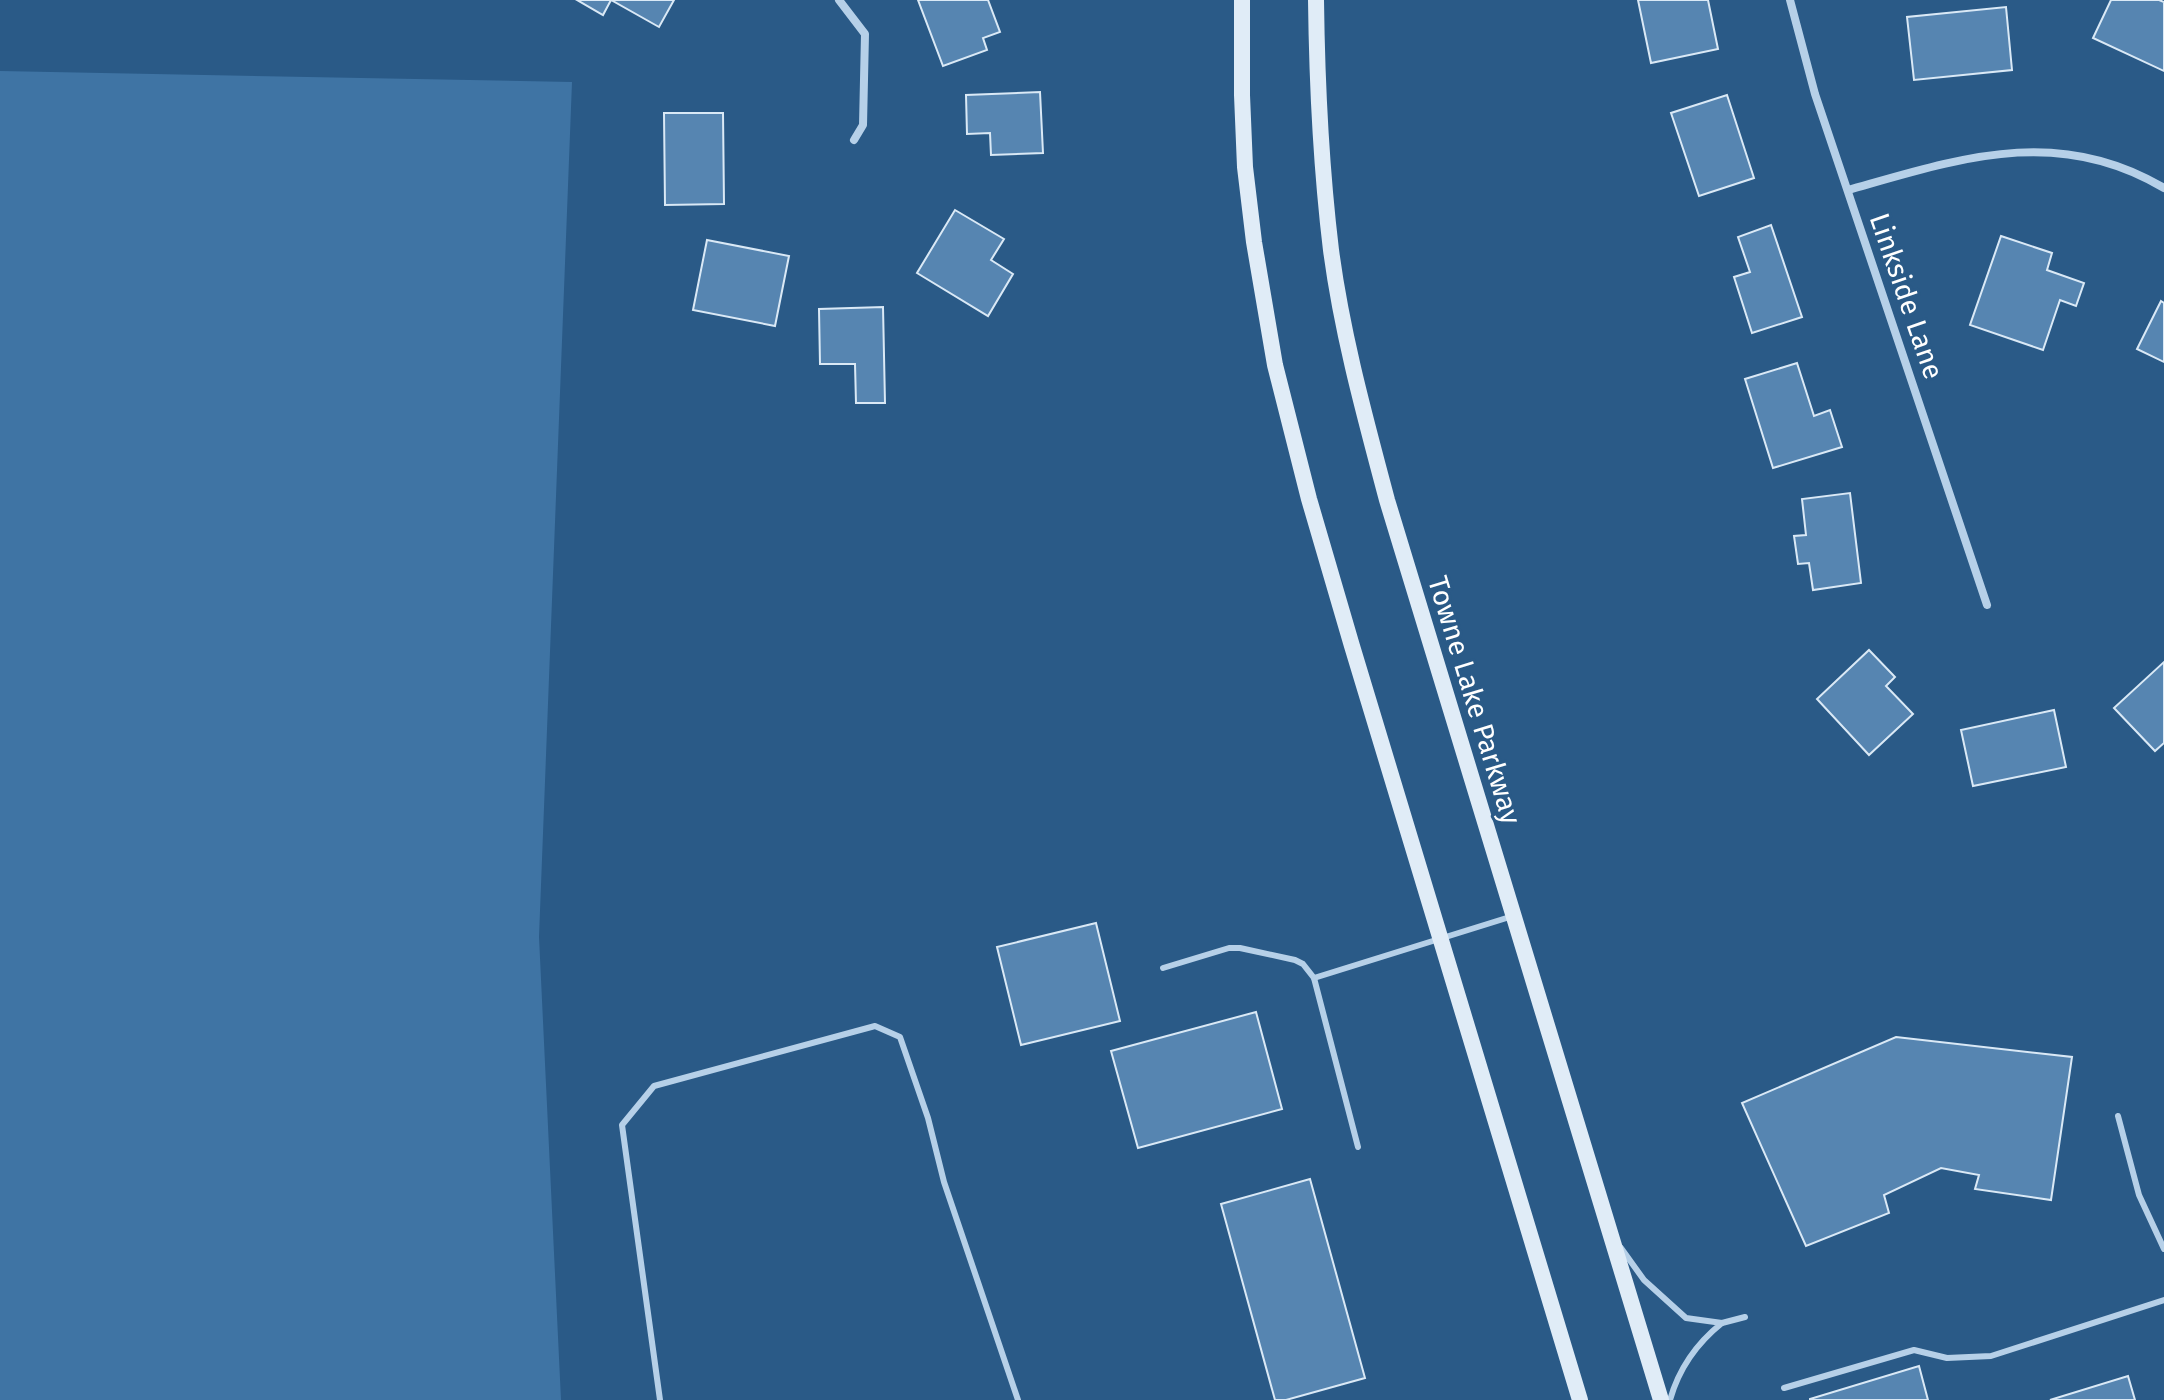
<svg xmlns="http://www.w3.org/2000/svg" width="2164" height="1400" font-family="'Fira Sans',sans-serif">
	<rect width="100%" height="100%" fill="#2a5a87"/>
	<polygon fill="#3f74a4" points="0,71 572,82 539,937 561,1400 0,1400"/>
	<g fill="#5685b1" stroke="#dae9f6" stroke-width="2">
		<polygon points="577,0 674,0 659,27 611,0 603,15"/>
		<polygon points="918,0 988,0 1000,32 983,38 987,50 943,66"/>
		<polygon points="1638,0 1708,0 1718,49 1651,63"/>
		<polygon points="2111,0 2159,0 2164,2 2164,71 2093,38"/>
		<polygon points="2006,7 2012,70 1914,80 1907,17"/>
		<polygon points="1040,92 1043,153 991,155 990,133 967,134 966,95"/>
		<polygon points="1727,95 1754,178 1699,196 1671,113"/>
		<polygon points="664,113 723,113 724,204 665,205"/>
		<polygon points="955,210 1004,239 991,260 1013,274 988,316 917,273"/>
		<polygon points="1771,225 1802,317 1752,333 1734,277 1750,272 1738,237"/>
		<polygon points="2001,236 2052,253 2047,270 2084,283 2076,306 2060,300 2043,350 1970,325"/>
		<polygon points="707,240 789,256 775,326 693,310"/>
		<polygon points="2161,301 2164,303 2164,362 2137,349"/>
		<polygon points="883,307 885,403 856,403 855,364 820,364 819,309"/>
		<polygon points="1797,363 1814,416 1830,410 1842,447 1773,468 1745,379"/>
		<polygon points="1850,493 1861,583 1813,590 1809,563 1798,564 1794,536 1806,535 1802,499"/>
		<polygon points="1869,650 1895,677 1886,686 1913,714 1869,755 1817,699"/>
		<polygon points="2164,662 2164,743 2155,751 2114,708"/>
		<polygon points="2054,710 2066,767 1973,786 1961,730"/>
		<polygon points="1096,923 1120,1021 1021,1045 997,947"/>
		<polygon points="1256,1012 1282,1109 1138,1148 1111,1051"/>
		<polygon points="1896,1037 2072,1057 2051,1200 1975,1189 1979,1175 1941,1168 1884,1195 1889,1213 1806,1246 1742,1103"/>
		<polygon points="1310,1179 1365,1378 1286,1400 1275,1400 1221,1204"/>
		<polygon points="1919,1366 1928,1400 1810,1400 1810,1399"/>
		<polygon points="2128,1376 2135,1400 2050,1400"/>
	</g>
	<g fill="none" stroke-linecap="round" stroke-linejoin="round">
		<g stroke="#b6d0e8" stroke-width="6">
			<polyline points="1163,968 1229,948 1240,948 1295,960 1303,964 1314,978 1358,1147"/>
			<polyline points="1314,978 1513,916"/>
			<polyline points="2118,1116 2139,1195 2164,1249"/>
			<path d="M1621,1248L1644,1280L1686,1318L1722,1323C1697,1343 1679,1368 1670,1400"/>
			<polyline points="1722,1323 1745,1317"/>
			<polyline points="1784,1388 1914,1350 1947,1358 1991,1356 2164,1300"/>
			<polyline points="660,1400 622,1125 654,1086 875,1026 900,1037 928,1118 944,1182 1018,1400"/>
		</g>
		<g stroke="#b6d0e8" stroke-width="8">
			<polyline points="839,0 865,34 863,125 854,140"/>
			<polyline points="1790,0 1815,94 1987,605"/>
			<path d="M1848,190C1958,159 2057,124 2164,188"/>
		</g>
		<g stroke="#e0ecf7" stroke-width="16">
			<polyline points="1242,0 1242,95 1245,167 1254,242 1275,365 1309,499 1352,646 1580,1400"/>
			<path d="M1316,0C1317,84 1321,167 1331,250C1342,334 1365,417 1387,500L1661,1400"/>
		</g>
	</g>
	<g text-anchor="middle" stroke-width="6" stroke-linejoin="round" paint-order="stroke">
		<g font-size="28" fill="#fff" stroke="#2a5a87">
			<text transform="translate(1907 296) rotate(71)" y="10">Linkside Lane</text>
			<text transform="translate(1475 700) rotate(73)" y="10">Towne Lake Parkway</text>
		</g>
	</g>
</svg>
